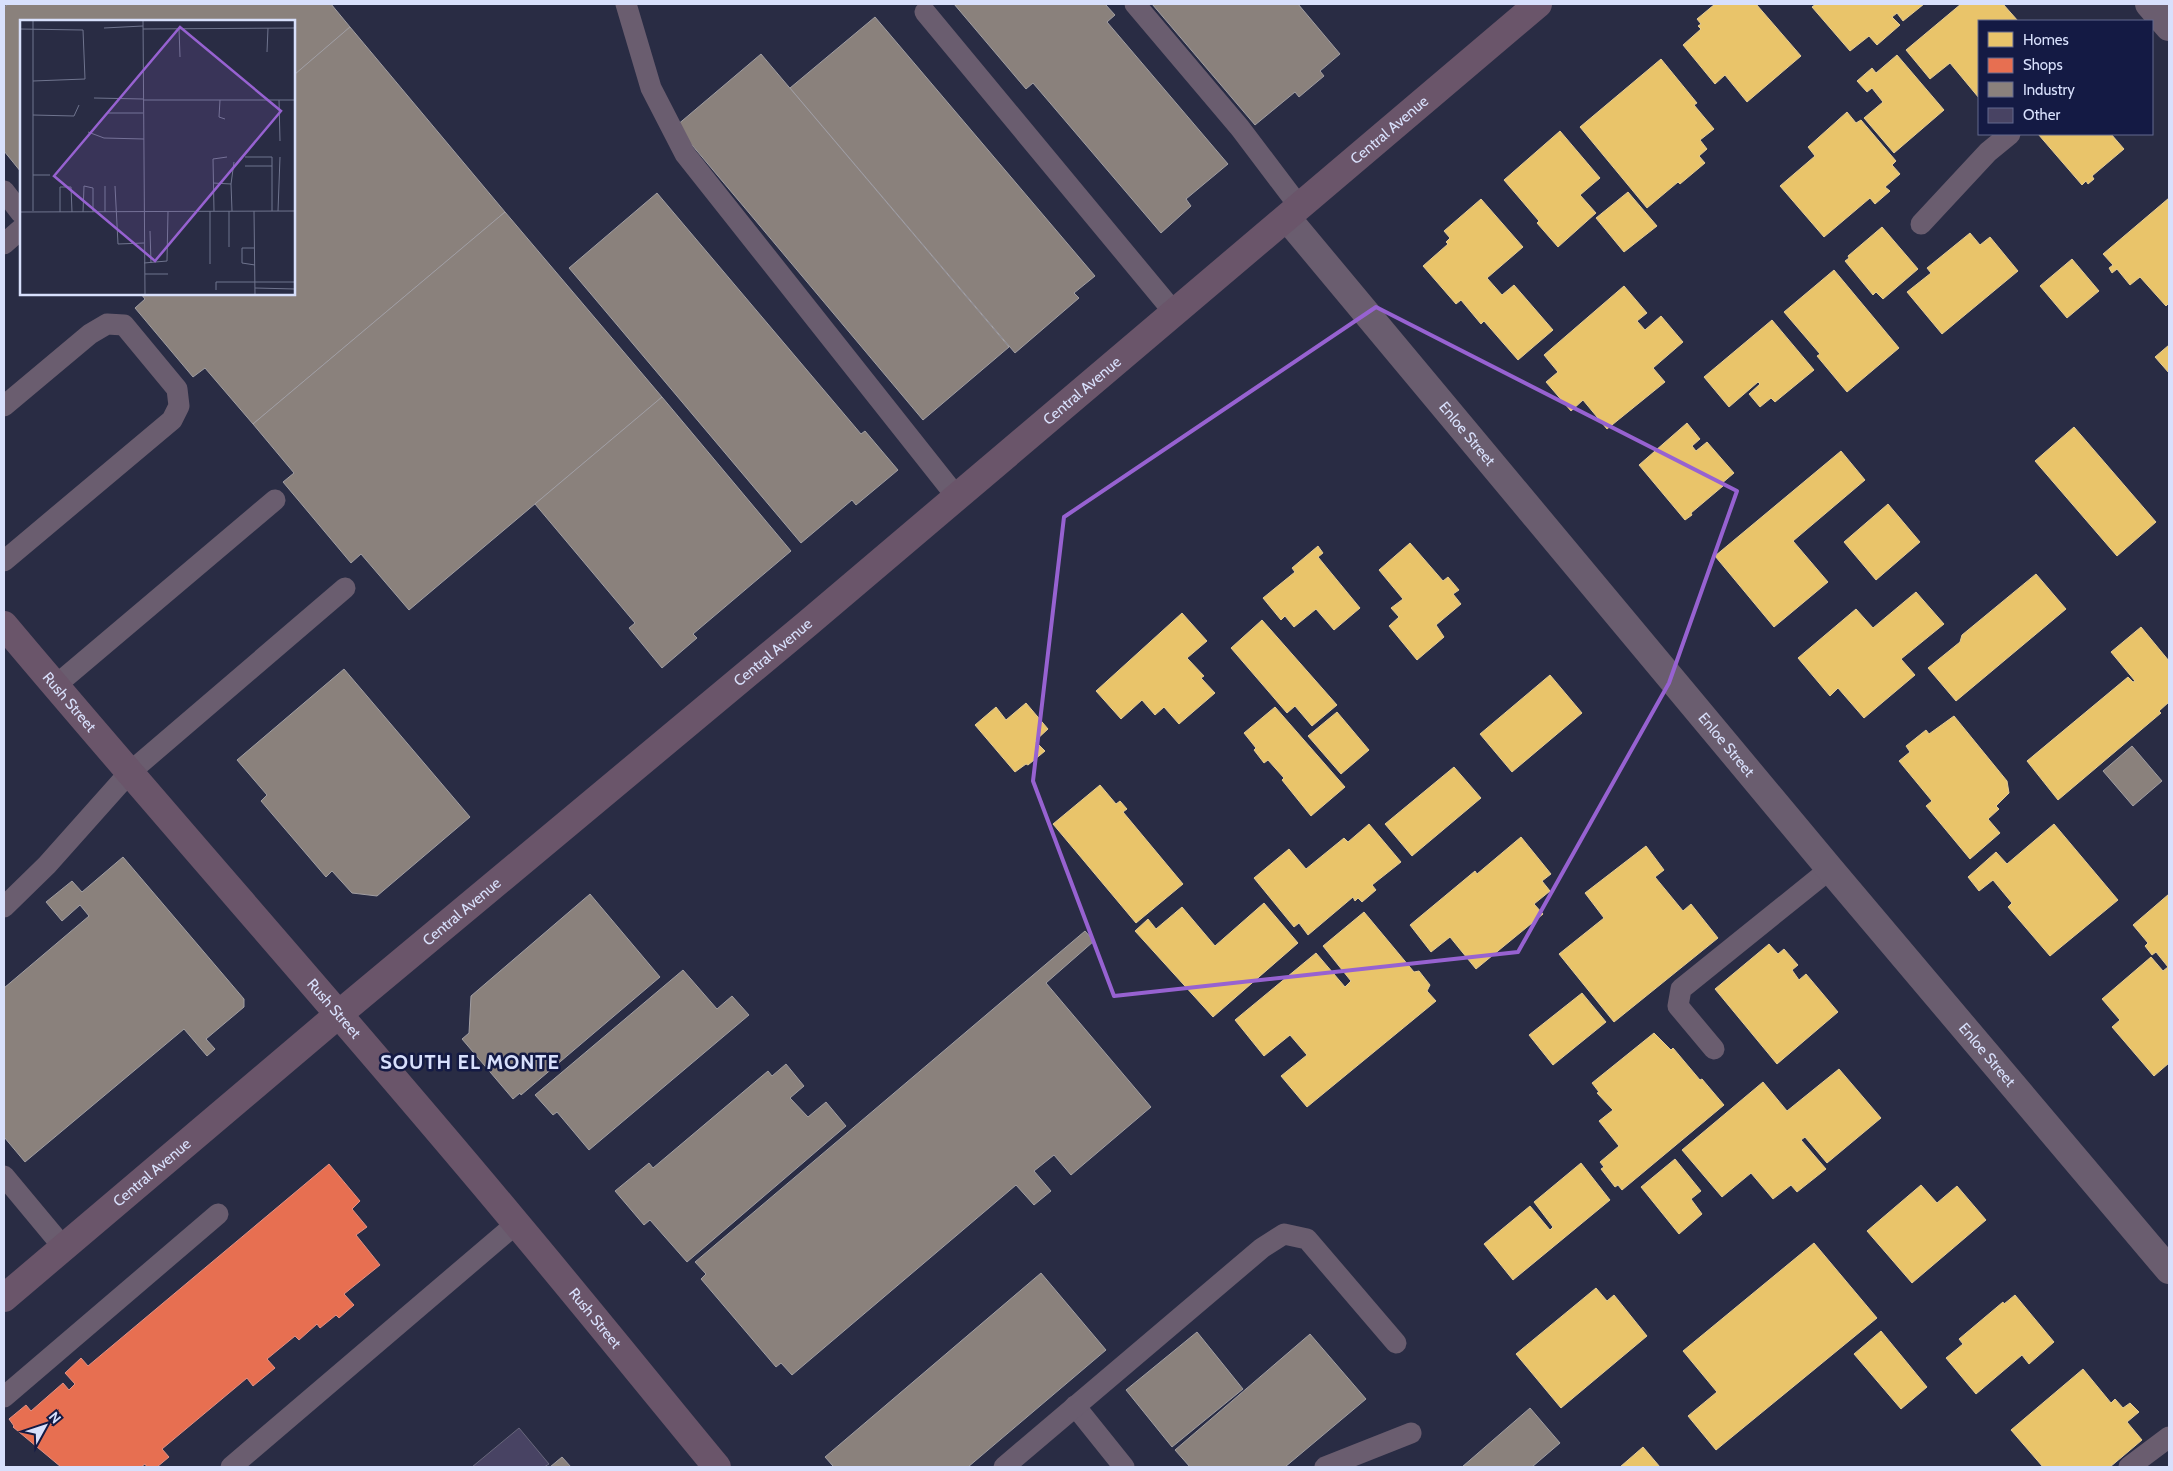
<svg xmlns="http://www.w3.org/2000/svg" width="2173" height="1471" font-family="Cabin,sans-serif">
	<rect width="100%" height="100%" fill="#292c44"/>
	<g fill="#e9c46a" stroke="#e4cc96">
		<polygon points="1715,4 1756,4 1801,56 1747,102 1725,75 1715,84 1683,45 1701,29 1698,26 1701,24 1697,19"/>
		<polygon points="1816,4 1924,4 1903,21 1897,13 1892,17 1900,25 1877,45 1869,36 1850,51 1812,7"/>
		<polygon points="1961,4 2003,4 2018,21 1979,21 1979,98 1950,63 1930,79 1906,50"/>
		<polygon points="1897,55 1944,110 1894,153 1864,118 1883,102 1872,88 1867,92 1857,81 1872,68 1876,73"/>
		<polygon points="1661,59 1697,103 1694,105 1714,129 1700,140 1707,149 1699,156 1705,163 1680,184 1678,182 1647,208 1580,127"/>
		<polygon points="1847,112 1856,123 1861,120 1896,161 1892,165 1900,174 1885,187 1890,191 1875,204 1870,198 1824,237 1780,186 1815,156 1808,147"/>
		<polygon points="1560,131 1600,178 1580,195 1596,213 1558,247 1537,223 1539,221 1504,180"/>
		<polygon points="2038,134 2111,134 2124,149 2092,176 2094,179 2088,184 2086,181 2082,185"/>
		<polygon points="1628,192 1657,226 1624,252 1596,218"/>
		<polygon points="2169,198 2169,303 2166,306 2140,277 2130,285 2117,269 2112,273 2109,268 2113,265 2103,254"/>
		<polygon points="1481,199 1523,247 1487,278 1502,295 1514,285 1553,330 1518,360 1484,321 1481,324 1461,300 1456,304 1423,266 1448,244 1446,242 1450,238 1444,231"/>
		<polygon points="1882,227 1918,269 1883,299 1876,292 1873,295 1845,261 1849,258 1848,256"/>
		<polygon points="1970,233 1980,245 1990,237 2018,271 1942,334 1907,292 1931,273 1927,268"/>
		<polygon points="2072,259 2099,291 2067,318 2040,286"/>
		<polygon points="1834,270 1899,348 1847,392 1817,356 1820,354 1784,312"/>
		<polygon points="1624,286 1647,313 1637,321 1645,330 1661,316 1683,342 1653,368 1665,382 1607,429 1583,400 1571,411 1546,382 1558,372 1544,355"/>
		<polygon points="1772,320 1814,370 1775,402 1771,398 1760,407 1749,394 1760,384 1758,382 1729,407 1704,377"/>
		<polygon points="2169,345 2169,373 2155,357"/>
		<polygon points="1687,423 1700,439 1692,446 1696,451 1707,442 1734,473 1721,484 1723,486 1691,513 1692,515 1685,520 1639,465"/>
		<polygon points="2074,427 2156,522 2117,556 2035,461"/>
		<polygon points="1841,451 1865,480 1793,541 1828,582 1774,627 1715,556"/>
		<polygon points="1888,504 1920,542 1876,580 1844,542"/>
		<polygon points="1410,543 1443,581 1448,577 1459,590 1453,594 1461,604 1436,625 1444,637 1417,660 1389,626 1399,617 1391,608 1403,599 1379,570"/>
		<polygon points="1318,546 1323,553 1318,557 1360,608 1334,630 1316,609 1294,627 1285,616 1281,620 1263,598 1295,572 1292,568"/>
		<polygon points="2036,574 2066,609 1956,701 1928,668 1960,642 1962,635"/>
		<polygon points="1916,592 1944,624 1901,659 1915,675 1864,718 1838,688 1830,696 1798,658 1856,609 1873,628"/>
		<polygon points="1182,613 1207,641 1187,658 1204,676 1201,678 1215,693 1179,724 1164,707 1155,715 1142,700 1121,719 1096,691"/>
		<polygon points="1262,620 1337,705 1312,726 1295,706 1287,713 1231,648"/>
		<polygon points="2141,627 2169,661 2169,702 2159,711 2161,713 2058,800 2027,761 2128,677 2133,682 2135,681 2111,652"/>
		<polygon points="1550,675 1582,713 1512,772 1480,734"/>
		<polygon points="1026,703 1048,729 1035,741 1045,751 1028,765 1026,764 1015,772 975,725 996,707 1006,720"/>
		<polygon points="1275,707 1345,787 1311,816 1282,780 1284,778 1268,760 1264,763 1254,750 1256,748 1244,733"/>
		<polygon points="1337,712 1369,750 1341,774 1308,736"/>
		<polygon points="1954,716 2007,781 2009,793 1996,806 1999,809 1988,819 2000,833 1970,859 1926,806 1932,801 1899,761 1910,752 1906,746 1926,730 1929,734"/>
		<polygon points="1454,767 1481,798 1412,856 1385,824"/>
		<polygon points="1100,785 1116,804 1120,801 1127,809 1123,812 1183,884 1136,923 1053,824"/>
		<polygon points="1369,824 1401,862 1372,885 1376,890 1362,902 1358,898 1355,901 1353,897 1308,935 1299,923 1294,927 1254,878 1289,849 1306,869 1344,838 1348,842"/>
		<polygon points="2054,824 2118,900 2050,956 2008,907 2012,903 1993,880 1979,891 1968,877 1996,852 2007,864"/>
		<polygon points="1521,837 1551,874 1542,881 1550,891 1534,904 1543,914 1476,969 1450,937 1431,952 1410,925 1475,871 1477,874"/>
		<polygon points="1646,846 1664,870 1655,877 1683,911 1691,904 1718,938 1614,1022 1559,954 1604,918 1585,893"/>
		<polygon points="2169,894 2169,1063 2154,1076 2112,1027 2120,1020 2102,999 2151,957 2163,971 2168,967 2156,952 2152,955 2145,946 2148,943 2133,925"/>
		<polygon points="1264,903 1298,943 1213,1017 1135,931 1148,919 1156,929 1182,907 1215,946"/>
		<polygon points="1364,912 1414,972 1419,971 1430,985 1427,991 1436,1001 1307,1107 1281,1076 1307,1055 1290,1035 1264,1056 1235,1020 1316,953 1345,987 1351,981 1323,946"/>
		<polygon points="1769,944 1778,954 1784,949 1798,965 1792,970 1799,980 1806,974 1838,1012 1777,1064 1715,989"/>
		<polygon points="1582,993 1606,1022 1553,1065 1529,1035"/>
		<polygon points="1654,1033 1671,1050 1673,1048 1700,1080 1702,1079 1724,1105 1622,1190 1618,1185 1615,1187 1601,1169 1604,1167 1600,1162 1619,1146 1599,1121 1613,1110 1597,1093 1599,1092 1592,1083"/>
		<polygon points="1839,1069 1881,1118 1827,1163 1805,1137 1801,1140 1826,1169 1797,1192 1791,1185 1773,1199 1751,1173 1722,1197 1682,1150 1763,1082 1787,1111"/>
		<polygon points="1675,1159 1701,1191 1691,1199 1702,1214 1679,1234 1641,1187"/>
		<polygon points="1581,1163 1610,1200 1513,1280 1484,1244 1530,1206 1550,1230 1553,1227 1534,1202"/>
		<polygon points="1921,1185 1937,1203 1957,1186 1986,1220 1912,1283 1867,1231"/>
		<polygon points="1814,1243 1877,1318 1716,1450 1688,1416 1717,1392 1683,1351"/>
		<polygon points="1596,1288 1607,1301 1614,1295 1647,1336 1561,1408 1516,1354"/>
		<polygon points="2015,1295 2054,1342 2029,1364 2022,1355 1976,1394 1946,1358 1963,1344 1959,1339 2003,1302 2004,1304"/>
		<polygon points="1881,1331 1927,1387 1901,1409 1854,1354"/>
		<polygon points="2083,1369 2111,1403 2115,1399 2123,1408 2130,1403 2139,1412 2127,1422 2142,1440 2110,1467 2043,1467 2011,1430"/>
		<polygon points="1643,1447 1660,1467 1620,1467"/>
	</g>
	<polygon fill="#e76f51" stroke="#e29184" points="329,1164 360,1201 352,1209 367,1227 356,1235 380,1265 344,1294 354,1305 339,1318 336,1315 320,1328 317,1324 299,1340 295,1336 267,1359 275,1368 253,1386 247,1378 162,1449 169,1457 157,1467 147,1467 145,1464 141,1467 61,1467 13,1427 14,1426 9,1419 26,1405 31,1411 63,1383 69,1390 75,1384 65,1373 81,1358 88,1366"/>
	<g fill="#8a817c" stroke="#a19ea2">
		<polygon points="8,4 331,4 350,27 294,75 294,21 21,21 21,172 4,151 4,7"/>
		<polygon points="954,4 1105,4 1115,15 1107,22 1228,164 1186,199 1191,206 1161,233 1033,83 1026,89"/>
		<polygon points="1152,4 1298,4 1340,54 1320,71 1324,76 1299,97 1295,92 1255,125"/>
		<polygon points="875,17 1095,276 1074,293 1079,298 1015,353 790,88"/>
		<polygon points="350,27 505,212 253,424 205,368 193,377 135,308 145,299 141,294 294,294 294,75"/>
		<polygon points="761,54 1009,347 923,420 676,126"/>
		<polygon points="657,193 861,434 865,431 898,470 856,505 852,500 801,543 569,268"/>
		<polygon points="505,212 662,397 409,610 361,554 351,563 283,482 294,473 253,424"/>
		<polygon points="662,397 791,551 693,634 697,638 662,668 629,628 635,623 535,504"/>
		<polygon points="344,669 470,817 377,896 352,893 332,871 326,877 261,801 267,795 237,760"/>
		<polygon points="2132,746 2162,781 2133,806 2103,771"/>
		<polygon points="123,857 244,999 244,1007 206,1039 215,1049 207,1056 184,1029 25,1162 4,1137 4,988 89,916 80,905 62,921 46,902 72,881 82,892"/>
		<polygon points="590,894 660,977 521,1095 520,1093 513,1099 462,1039 469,1033 471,996"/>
		<polygon points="1085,931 1094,941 1046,983 1151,1107 1071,1175 1054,1155 1034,1171 1051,1191 1034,1205 1016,1185 792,1375 781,1363 776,1367 701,1279 706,1274 695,1262"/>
		<polygon points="683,970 717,1009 732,996 749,1015 589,1150 557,1112 553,1115 535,1095"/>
		<polygon points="786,1064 804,1086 790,1098 808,1117 826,1102 846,1126 687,1262 650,1220 644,1225 615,1191 649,1163 653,1168 768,1071 772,1076"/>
		<polygon points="1041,1273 1106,1350 968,1467 831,1467 833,1466 825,1457"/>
		<polygon points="1197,1332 1243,1389 1172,1447 1126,1390"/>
		<polygon points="1310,1334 1366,1399 1285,1467 1190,1467 1175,1450"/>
		<polygon points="1530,1408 1560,1443 1532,1467 1462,1467"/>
		<polygon points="562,1457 571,1467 550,1467"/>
	</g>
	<polygon fill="#484363" stroke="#68677c" points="519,1428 549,1464 544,1467 472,1467"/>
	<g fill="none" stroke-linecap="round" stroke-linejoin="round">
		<g stroke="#6a5d6f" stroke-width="21">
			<polyline points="626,4 651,88 685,154 956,496"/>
			<polyline points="1135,4 1240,128 1299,206"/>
			<polyline points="925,12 1173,311"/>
			<polyline points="4,191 21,213"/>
			<polyline points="1921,224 1988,152 2010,134"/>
			<polyline points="4,244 21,229"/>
			<polyline points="4,406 90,334 107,324 124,325 177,389 179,406 172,420 4,561"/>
			<polyline points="55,686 275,500"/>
			<polyline points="4,907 47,865 129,773 345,588"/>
			<polyline points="1714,1049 1678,1006 1681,989 1830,869"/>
			<polyline points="4,1176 64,1248"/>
			<polyline points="4,1397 218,1214"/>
			<polyline points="1075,1406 1124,1467"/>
			<polyline points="231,1467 517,1223"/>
			<polyline points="1004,1467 1262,1248 1284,1234 1307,1239 1396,1343"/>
			<polyline points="1325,1467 1411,1433"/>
			<polyline points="2129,1467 2169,1437"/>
		</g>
		<g stroke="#6a5d6f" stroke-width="28">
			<polyline points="2149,4 2169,27"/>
			<path id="s1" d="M1287,218L1830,869L2169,1270"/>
		</g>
		<g stroke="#6a556a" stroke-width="28">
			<path id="s2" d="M4,625C173,826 348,1021 516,1223C584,1304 650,1386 717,1467"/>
			<path id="s3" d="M4,1298L339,1014L807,624L1538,4"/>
		</g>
	</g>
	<path fill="none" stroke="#9762d1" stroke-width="4" stroke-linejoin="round" d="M1376,307L1737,491L1669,683L1518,952L1114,996L1033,781L1064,517Z"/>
	<g text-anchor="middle" stroke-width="5" stroke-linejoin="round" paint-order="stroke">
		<g font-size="15" fill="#d8e0fc" stroke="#141a44">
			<text dy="5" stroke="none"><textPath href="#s3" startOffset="1812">Central Avenue</textPath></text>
			<text dy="5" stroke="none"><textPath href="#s3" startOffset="1409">Central Avenue</textPath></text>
			<text dy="5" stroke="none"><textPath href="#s1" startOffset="281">Enloe Street</textPath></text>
			<text dy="5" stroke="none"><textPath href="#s3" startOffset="1004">Central Avenue</textPath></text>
			<text dy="5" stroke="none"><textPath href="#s2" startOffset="101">Rush Street</textPath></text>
			<text dy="5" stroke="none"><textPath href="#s1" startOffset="686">Enloe Street</textPath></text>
			<text dy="5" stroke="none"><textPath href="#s3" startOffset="599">Central Avenue</textPath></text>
			<text dy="5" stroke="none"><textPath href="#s2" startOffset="506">Rush Street</textPath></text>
			<text dy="5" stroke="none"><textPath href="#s1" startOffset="1091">Enloe Street</textPath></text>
			<text dy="5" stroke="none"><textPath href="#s3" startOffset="194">Central Avenue</textPath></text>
			<text dy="5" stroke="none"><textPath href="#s2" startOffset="911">Rush Street</textPath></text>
		</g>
		<g font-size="20" font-weight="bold" letter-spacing="1" fill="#d8e0fc" stroke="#141a44">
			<text x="470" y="1069">SOUTH EL MONTE</text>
		</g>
	</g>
	<g transform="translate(20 20)">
		<rect width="275" height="275" fill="#292c44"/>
		<path fill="none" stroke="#6f748e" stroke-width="1" d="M123,0L125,275M84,8L123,6M159,8L160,37M0,9L63,10L65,59L13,61M123,9L275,8M247,32L248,8M74,78L123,79M123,80H275M200,80L199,97L205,99M259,80L260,121M88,93H123M13,95L54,96L59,85M68,112L84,118L124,119M225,137H252V191M225,146H252M13,155H30M193,163L211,164L212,191M211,164L214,142M85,166V192M95,166L98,224L124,223M13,191V0M194,191L193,139L207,137M234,191L235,275M258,191L260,137M0,192L275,191M40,192V167H51L52,192M63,192L64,166L73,168V192M130,211L131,243M209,227V191M234,228H222V243L235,245M124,243L147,241L148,191M190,244V191M125,254H148M235,268L275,269M196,270V262H275"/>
		<path fill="#9762d1" fill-opacity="0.15" stroke="#9762d1" stroke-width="2.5" d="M160,7L261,91L135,241L34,156Z"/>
		<rect width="275" height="275" fill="none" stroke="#d8e0fc" stroke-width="2.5"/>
	</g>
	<rect width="2173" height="1471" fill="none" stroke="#d8e0fc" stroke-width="10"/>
	<rect x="1978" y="20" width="175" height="115" fill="#141a44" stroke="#62698e"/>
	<rect x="1988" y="32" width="25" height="15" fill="#e9c46a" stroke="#62698e"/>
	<text x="2023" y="45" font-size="15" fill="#d8e0fc">Homes</text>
	<rect x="1988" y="58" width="25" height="15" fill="#e76f51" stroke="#62698e"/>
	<text x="2023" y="70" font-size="15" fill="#d8e0fc">Shops</text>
	<rect x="1988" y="82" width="25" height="15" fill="#8a817c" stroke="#62698e"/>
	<text x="2023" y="95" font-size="15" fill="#d8e0fc">Industry</text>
	<rect x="1988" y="108" width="25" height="15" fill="#484363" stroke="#62698e"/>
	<text x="2023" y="120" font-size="15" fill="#d8e0fc">Other</text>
	<g transform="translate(45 1426) rotate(50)" stroke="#141a44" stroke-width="4" paint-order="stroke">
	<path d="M0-4L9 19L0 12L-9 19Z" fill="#d8e0fc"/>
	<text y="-8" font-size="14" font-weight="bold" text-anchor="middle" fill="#d8e0fc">N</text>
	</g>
</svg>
